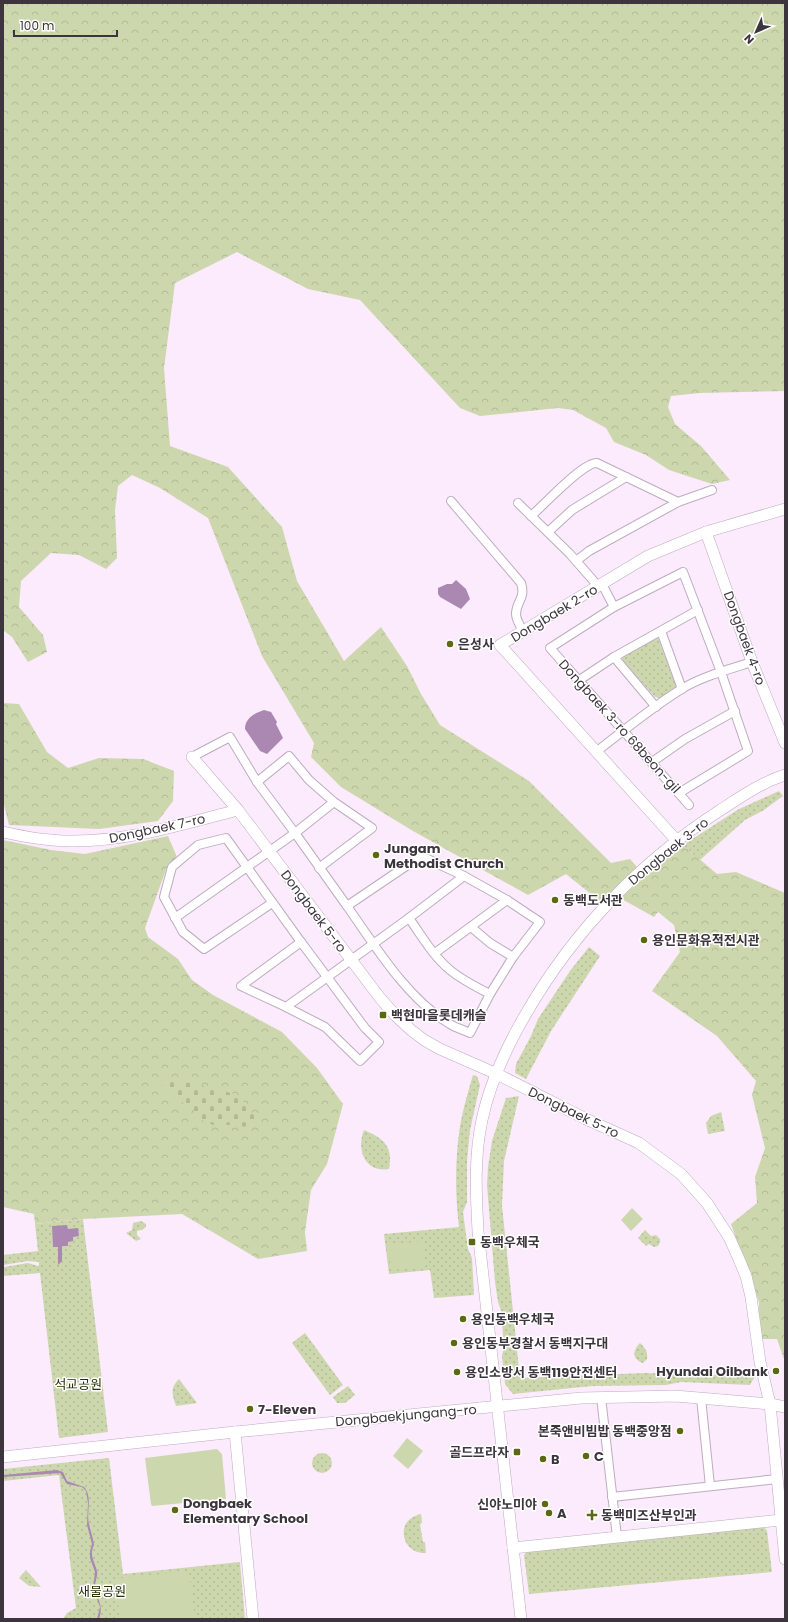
<svg xmlns="http://www.w3.org/2000/svg" width="788" height="1622" font-family="Poppins,'Noto Sans KR',sans-serif">
	<defs>
		<pattern id="grass-dots" width="8" height="8" patternUnits="userSpaceOnUse"><rect width="8" height="8" fill="#cdd7ae"/><path d="M2 2h.1M6 6h.1" fill="none" stroke="#b1b997" stroke-width="1.8" stroke-linecap="round"/></pattern>
		<pattern id="forest-crowns" width="20" height="18" patternUnits="userSpaceOnUse"><rect width="20" height="18" fill="#cdd7ae"/><path d="M2 6a3 3 0 1 1 6 0M12 15a3 3 0 1 1 6 0" fill="none" stroke="#b1b997"/></pattern>
		<pattern id="cemetery-stones" width="16" height="16" patternUnits="userSpaceOnUse"><rect width="16" height="16" fill="#cdd7ae"/><path d="M2 7V4a2 2 0 0 1 4 0v3zM10 15v-3a2 2 0 0 1 4 0v3z" fill="#b1b997"/></pattern>
	</defs>
	<rect width="100%" height="100%" fill="#fbebfd"/>
	<g fill="url(#grass-dots)">
		<polygon points="653,637 658,638 675,683 676,687 660,698 655,697 622,660 624,655"/>
		<polygon points="779,791 783,796 764,810 745,820 700,860 683,845 739,809"/>
		<polygon points="589,947 600,956 551,1031 526,1079 515,1073 516,1064 531,1036 538,1019 570,971"/>
		<path d="M473,1075L477,1076L480,1085L470,1130L467,1161V1202L463,1212L468,1249L472,1258L474,1295L434,1298L430,1270L389,1274L384,1234L459,1227C455,1194 455,1159 460,1126C463,1109 468,1092 473,1075Z"/>
		<polygon points="519,1096 504,1161 502,1206 520,1378 645,1373 755,1376 750,1385 681,1382 666,1385 592,1386 513,1394 505,1384 502,1356 504,1347 501,1310 498,1302 495,1282 487,1185 488,1167 492,1141 506,1098"/>
		<polygon points="721,1112 725,1131 708,1134 706,1123 711,1116"/>
		<path d="M364,1130C385,1139 393,1147 389,1169C365,1173 356,1150 364,1130Z"/>
		<polygon points="83,1219 108,1432 59,1438 40,1273 3,1276 4,1267 28,1263 38,1266 39,1265 39,1262 28,1261 3,1265 3,1255 38,1251 35,1224"/>
		<polygon points="141,1221 146,1224 146,1226 144,1229 137,1231 137,1235 141,1239 136,1241 126,1233 132,1230 133,1223"/>
		<polygon points="645,1230 651,1236 656,1235 660,1239 660,1242 658,1246 654,1247 649,1244 646,1246 638,1238"/>
		<polygon points="305,1333 343,1385 330,1395 292,1343"/>
		<path d="M640,1343C645,1348 648,1351 647,1359L643,1363C631,1359 633,1350 640,1343Z"/>
		<path d="M179,1379L197,1403L176,1406C172,1394 170,1388 179,1379Z"/>
		<polygon points="348,1386 355,1395 345,1403 337,1403 333,1397"/>
		<circle cx="322" cy="1463" r="10"/>
		<polygon points="109,1458 123,1574 240,1562 245,1619 63,1619 67,1613 76,1608 59,1475 3,1481 3,1469"/>
		<path d="M421,1514L422,1523L420,1524L423,1542H425L426,1553C402,1555 393,1520 421,1514Z"/>
		<polygon points="762,1527 766,1529 767,1531 772,1572 529,1594 524,1555 529,1549"/>
		<polygon points="26,1570 41,1587 29,1586 19,1578"/>
	</g>
	<g fill="url(#forest-crowns)">
		<polygon points="3,3 785,3 785,391 699,393 671,396 668,407 675,424 701,446 730,480 712,484 669,470 646,455 614,442 606,428 573,410 558,408 480,416 460,408 360,300 308,289 237,252 175,283 164,368 170,446 228,467 282,527 297,581 344,661 381,627 407,666 421,694 440,725 529,781 611,863 630,859 637,867 602,903 566,874 528,895 413,831 341,787 311,757 314,743 262,656 208,518 160,488 132,475 118,486 115,510 117,558 106,569 79,555 51,553 21,581 19,607 43,635 47,652 28,662 12,637 3,630"/>
		<polygon points="3,703 19,704 47,752 68,768 99,758 143,759 174,771 173,801 158,821 99,829 9,825 3,801"/>
		<polygon points="168,836 177,857 168,864 145,928 148,937 178,959 192,980 213,995 282,1032 317,1068 343,1104 327,1164 311,1190 305,1232 307,1251 258,1259 182,1214 83,1219 35,1224 34,1214 3,1207 3,840 51,850 85,854"/>
		<polygon points="683,845 717,874 736,872 785,893 785,1362 777,1339 762,1339 759,1313 759,1302 731,1224 757,1203 755,1177 765,1148 752,1095 756,1081 717,1036 652,991 680,952 674,925 658,912 654,917 620,898"/>
	</g>
	<polygon fill="url(#cemetery-stones)" points="172,1079 235,1094 250,1107 258,1125 238,1127 224,1124 213,1125 202,1120 194,1110 173,1096 159,1082"/>
	<g fill="#cdd7ae">
		<polygon points="632,1208 643,1219 631,1231 621,1220"/>
		<polygon points="423,1241 426,1266 391,1270 388,1245"/>
		<polygon points="407,1438 423,1451 408,1469 393,1456"/>
		<polygon points="217,1449 222,1454 226,1499 152,1506 151,1504 145,1458"/>
		<polygon points="189,1571 195,1619 120,1619 115,1579"/>
	</g>
	<g fill="#ab88b1">
		<polygon points="456,580 466,589 470,599 461,609 440,597 438,594 438,588 447,584 452,584"/>
		<path d="M264,710L271,712L277,722L276,724L283,738L267,754L260,751L245,729C245,718 255,713 264,710Z"/>
		<polygon points="67,1225 68,1229 78,1228 79,1236 73,1237 73,1241 68,1242 68,1246 62,1246 62,1261 58,1265 58,1247 53,1247 52,1226"/>
		<path d="M57,1470L63,1472L67,1481L84,1487C93,1497 86,1512 89,1524C90,1530 93,1537 94,1545C89,1555 94,1560 97,1571C98,1576 95,1581 95,1586C97,1600 104,1605 99,1619H97L100,1607L93,1588L95,1572L90,1558V1551L92,1544L87,1525L88,1503L86,1491L82,1487L67,1484L60,1473L3,1477V1475Z"/>
	</g>
	<g fill="none" stroke-linecap="round" stroke-linejoin="round">
		<defs>
			<g id="street">
				<path d="M451,501L521,583C526,599 516,601 516,614C516,619 520,626 523,631"/>
				<polyline points="518,503 570,554 598,586"/>
				<path d="M531,516C544,505 583,462 597,463L678,502"/>
				<polyline points="548,532 572,510 626,477"/>
				<polyline points="576,561 589,551 678,502 712,490"/>
				<polyline points="602,584 614,607"/>
				<polyline points="661,631 682,689"/>
				<polyline points="614,657 656,707"/>
				<polyline points="578,681 614,657 698,610"/>
				<path d="M596,752C623,731 651,708 680,690C700,677 730,669 752,662"/>
				<polyline points="192,757 230,737 257,782"/>
				<polyline points="652,762 685,739 735,711"/>
				<polyline points="679,793 748,751 721,672 683,572 614,607 550,648 689,805"/>
				<polyline points="319,868 372,828 334,802 309,780 289,756 257,782 295,833 334,802"/>
				<polyline points="272,903 204,949 183,932 164,897 172,867 198,845 226,838 301,942"/>
				<path d="M347,906C375,946 408,1000 450,1024C456,1028 464,1030 470,1033L490,994L513,957L540,922L507,900L464,876"/>
				<polyline points="175,918 295,833 347,906 421,856 464,876 409,918 286,1007"/>
				<path d="M409,918C421,935 433,956 450,970C462,980 476,987 490,994"/>
				<polyline points="471,927 490,943 513,957"/>
				<polygon points="301,942 365,1028 379,1042 360,1061 325,1027 286,1007 241,986"/>
				<polyline points="435,953 507,900"/>
				<polyline points="601,1397 617,1537"/>
				<polyline points="701,1398 710,1486"/>
				<polyline points="612,1497 777,1479"/>
			</g>
			<g id="secondary">
				<polyline points="706,532 752,662 785,743"/>
				<polyline points="192,757 238,810 380,998 396,1016 411,1030 424,1040 440,1049 497,1074 586,1119 639,1143 681,1174 707,1203 729,1237 738,1257 746,1276 751,1297 760,1362 770,1404 785,1559"/>
				<path d="M3,832C25,837 47,841 70,841C127,842 183,824 238,810"/>
				<polyline points="677,841 500,645 648,556 706,532 785,509"/>
				<polyline points="235,1432 253,1619"/>
				<polyline points="3,1457 235,1432 581,1398 675,1396 770,1404 785,1407"/>
				<polyline points="513,1548 781,1520"/>
				<path d="M521,1619L478,1231C476,1194 474,1157 482,1120C490,1082 507,1046 527,1012C574,931 640,862 719,811C739,798 762,782 785,775"/>
			</g>
		</defs>
		<use href="#street" stroke="#beabc1" stroke-width="10"/>
		<use href="#secondary" stroke="#beabc1" stroke-width="12"/>
		<use href="#street" stroke="#fff" stroke-width="8"/>
		<use href="#secondary" stroke="#fff" stroke-width="11"/>
	</g>
	<g fill="#5c6911" stroke="#fff" stroke-width="1.5">
		<circle cx="450" cy="644" r="4"/>
		<circle cx="376" cy="855" r="4"/>
		<circle cx="555" cy="900" r="4"/>
		<circle cx="644" cy="940" r="4"/>
		<rect x="379" y="1011" width="8" height="8" rx="2"/>
		<rect x="468" y="1238" width="8" height="8" rx="2"/>
		<circle cx="463" cy="1319" r="4"/>
		<circle cx="454" cy="1343" r="4"/>
		<circle cx="776" cy="1371" r="4"/>
		<circle cx="457" cy="1372" r="4"/>
		<circle cx="250" cy="1409" r="4"/>
		<circle cx="680" cy="1431" r="4"/>
		<rect x="513" y="1448" width="8" height="8" rx="2"/>
		<circle cx="586" cy="1456" r="4"/>
		<circle cx="543" cy="1459" r="4"/>
		<circle cx="545" cy="1504" r="4"/>
		<circle cx="175" cy="1510" r="4"/>
		<circle cx="549" cy="1513" r="4"/>
		<path d="M590 1509h4v4h4v4h-4v4h-4v-4h-4v-4h4z"/>
	</g>
	<g text-anchor="middle" stroke-width="3" stroke-linejoin="round" paint-order="stroke">
		<g font-size="13" fill="#3d353e" stroke="#fff">
			<text transform="translate(554 613) rotate(-31)" y="5">Dongbaek 2-ro</text>
			<text transform="translate(745 638) rotate(70)" y="5">Dongbaek 4-ro</text>
			<text transform="translate(620 726) rotate(48)" y="5">Dongbaek 3-ro 68beon-gil</text>
			<text transform="translate(157 828) rotate(-12)" y="5">Dongbaek 7-ro</text>
			<text transform="translate(668 851) rotate(-39)" y="5">Dongbaek 3-ro</text>
			<text transform="translate(314 911) rotate(53)" y="5">Dongbaek 5-ro</text>
			<text transform="translate(574 1112) rotate(26)" y="5">Dongbaek 5-ro</text>
			<text transform="translate(406 1415) rotate(-5)" y="5">Dongbaekjungang-ro</text>
		</g>
		<g font-size="13" font-weight="bold" fill="#3d353e" stroke="#fff" text-anchor="start">
			<text x="458" y="649">은성사</text>
			<text x="384" y="853">Jungam<tspan x="384" dy="15">Methodist Church</tspan></text>
			<text x="563" y="905">동백도서관</text>
			<text x="652" y="945">용인문화유적전시관</text>
			<text x="391" y="1020">백현마을롯데캐슬</text>
			<text x="480" y="1247">동백우체국</text>
			<text x="471" y="1324">용인동백우체국</text>
			<text x="462" y="1348">용인동부경찰서 동백지구대</text>
			<text x="768" y="1376" text-anchor="end">Hyundai Oilbank</text>
			<text x="465" y="1377">용인소방서 동백119안전센터</text>
			<text x="258" y="1414">7-Eleven</text>
			<text x="672" y="1436" text-anchor="end">본죽앤비빔밥 동백중앙점</text>
			<text x="509" y="1457" text-anchor="end">골드프라자</text>
			<text x="594" y="1461">C</text>
			<text x="551" y="1464">B</text>
			<text x="183" y="1508">Dongbaek<tspan x="183" dy="15">Elementary School</tspan></text>
			<text x="537" y="1509" text-anchor="end">신야노미야</text>
			<text x="557" y="1518">A</text>
			<text x="601" y="1520">동백미즈산부인과</text>
		</g>
		<g font-size="13" fill="#293007" stroke="#fff">
			<text x="78" y="1389">석교공원</text>
			<text x="102" y="1596">새물공원</text>
		</g>
	</g>
	<rect width="788" height="1622" fill="none" stroke="#3d353e" stroke-width="8"/>
	<g transform="translate(756 32) rotate(225)" stroke="#ffffff" stroke-width="3" paint-order="stroke">
	<path d="M0-3L7 15L0 10L-7 15Z" fill="#3d353e"/>
	<text y="-6" font-size="11" font-weight="bold" text-anchor="middle" fill="#3d353e">N</text>
	</g>
	<path d="M14 30v6h103v-6" fill="none" stroke="#3d353e" stroke-width="2"/>
	<text x="20" y="30" font-size="12" fill="#3d353e" stroke="#ffffff" stroke-width="3" paint-order="stroke">100 m</text>
</svg>
